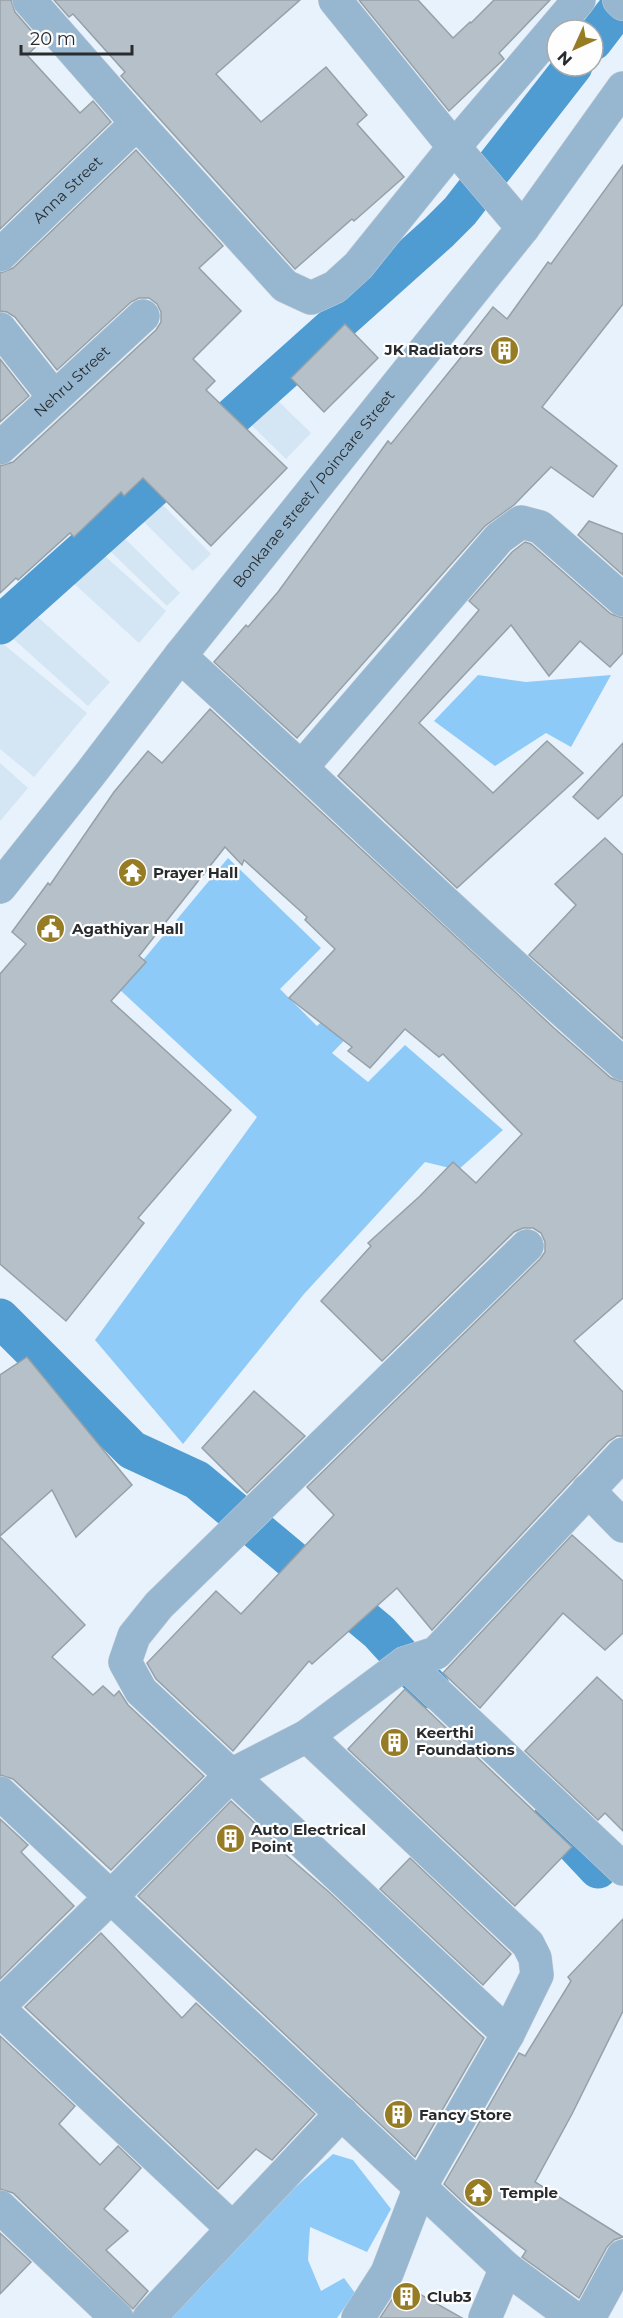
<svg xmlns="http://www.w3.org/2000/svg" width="623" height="2318" font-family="Montserrat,sans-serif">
	<rect width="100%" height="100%" fill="#e7f2fc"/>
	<g fill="#d4e5f4">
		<polygon points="270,393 311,433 286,459 245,419"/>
		<polygon points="153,495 211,554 193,571 135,513"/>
		<polygon points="116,530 180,593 167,606 103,544"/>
		<polygon points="97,549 166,611 139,643 69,579"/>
		<polygon points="30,610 110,682 88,706 8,634"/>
		<polygon points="2,643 87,713 34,777 0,749 0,645"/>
		<polygon points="0,763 28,788 0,821"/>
	</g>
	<g fill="#8ecaf8">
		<polygon points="478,675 526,682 611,675 571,747 546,733 495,766 434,721"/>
		<polygon points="228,858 321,948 280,989 317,1026 354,992 370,1014 332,1053 368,1082 405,1045 503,1130 458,1170 425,1162 304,1294 183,1444 95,1340 257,1117 119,989"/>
		<polygon points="333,2154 353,2160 391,2209 367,2252 310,2227 308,2260 321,2291 344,2278 355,2293 337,2318 166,2318 291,2191"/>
	</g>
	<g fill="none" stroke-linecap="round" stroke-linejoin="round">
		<g stroke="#4f9cd2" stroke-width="39">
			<polyline points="593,41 623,2"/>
			<polyline points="0,625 439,232 460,211 573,66"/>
			<polyline points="0,1318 132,1450 197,1480 379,1632 431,1689"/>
			<polyline points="552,1820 598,1869"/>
		</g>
	</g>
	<g fill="#b5c0c9" stroke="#95a0a8" stroke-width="1.5">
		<polygon points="0,0 11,0 15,12 41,42 27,55 80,113 93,101 111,122 0,229"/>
		<polygon points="54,0 300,0 216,74 261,122 326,67 367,115 357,124 404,177 354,221 352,219 295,269 121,76 125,72 73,14 69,17"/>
		<polygon points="359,0 418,0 453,38 470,22 471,23 494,0 550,0 499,53 504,59 449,111"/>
		<polygon points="136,150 223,246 199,268 241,311 193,359 215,381 206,390 287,468 211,546 143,478 124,496 121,492 74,537 70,533 18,580 16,578 0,593 0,466 13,462 156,330 161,322 161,312 157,304 149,298 139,298 131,302 57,370 15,317 7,312 0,311 0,273 13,268"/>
		<polygon points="623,165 623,304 542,407 617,466 593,497 551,467 514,505 485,526 297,738 214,662 246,625 248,627 278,592 388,441 391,444 466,351 462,347 493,307 507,319 548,262 551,264"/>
		<polygon points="345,324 378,358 324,412 291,378"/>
		<polygon points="0,359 29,396 0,422"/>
		<polygon points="589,521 623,534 623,575 578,535"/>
		<polygon points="525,542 531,544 611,614 623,618 623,653 610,667 580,641 549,676 511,625 419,723 493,793 547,741 583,773 457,888 338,776 479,610 469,601 512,552"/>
		<polygon points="210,709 554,1028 611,1078 623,1082 623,1298 574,1341 623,1392 623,1436 617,1436 609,1441 432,1630 397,1588 312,1664 309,1661 233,1751 156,1679 147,1663 216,1591 241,1614 334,1515 307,1487 540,1259 545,1252 545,1242 541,1233 533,1228 523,1228 514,1232 382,1361 321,1301 371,1246 368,1243 420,1196 453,1162 476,1183 522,1134 443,1054 439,1057 405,1029 370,1068 348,1051 352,1047 289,998 335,949 305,920 307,917 244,860 242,865 225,847 139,956 146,962 111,1001 231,1110 138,1218 144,1223 66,1321 0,1264 0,974 26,944 12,932 48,883 50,885 114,792 148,751 162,763"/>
		<polygon points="623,743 623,795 598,819 573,797"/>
		<polygon points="605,838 623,855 623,1039 529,955 576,905 555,884"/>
		<polygon points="27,1357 132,1485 76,1537 52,1490 0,1536 0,1375"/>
		<polygon points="254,1391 305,1436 247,1493 202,1448"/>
		<polygon points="572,1535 623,1581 623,1633 605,1650 563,1613 480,1708 443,1673"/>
		<polygon points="0,1537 85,1625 52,1657 93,1695 103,1686 114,1696 119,1691 128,1705 204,1776 111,1870 13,1779 0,1775"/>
		<polygon points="597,1677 623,1701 623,1831 605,1813 598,1820 525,1751"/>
		<polygon points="405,1689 572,1847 515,1906 348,1749"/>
		<polygon points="231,1801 273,1840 271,1842 329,1892 484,2038 415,2157 138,1896"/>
		<polygon points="0,1819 28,1845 21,1852 74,1906 0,1979"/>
		<polygon points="410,1858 511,1954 483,1985 380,1889"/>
		<polygon points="623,1919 623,2011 572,2114 535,2182 623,2237 614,2240 607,2247 579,2298 522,2257 526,2251 463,2202 444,2184 519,2053 525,2056 571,1981 568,1977"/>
		<polygon points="101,1933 182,2018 196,2003 315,2114 272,2160 256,2149 218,2189 25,2007"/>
		<polygon points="0,2036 75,2106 59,2124 100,2165 118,2146 141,2168 104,2209 128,2231 106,2250 148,2291 133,2309 13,2193 0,2189"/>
		<polygon points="0,2233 31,2262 0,2294"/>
		<polygon points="402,2284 462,2318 380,2318"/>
	</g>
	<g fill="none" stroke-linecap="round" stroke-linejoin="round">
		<defs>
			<g id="minor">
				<polyline points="29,0 137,123 285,286 311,298 335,287 358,266 454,147 579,0"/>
				<polyline points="335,0 454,147 523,228"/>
				<polyline points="619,0 623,4"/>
				<path id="s1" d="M0,255L137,123"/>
				<polyline points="0,329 54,397"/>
				<path id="s2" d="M0,448L143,316"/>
				<path d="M180,656C329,791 472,932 623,1064"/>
				<polyline points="302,767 499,538 521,522 540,527 623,600"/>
				<polyline points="588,1490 623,1526"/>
				<polyline points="405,1663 623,1869"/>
				<polyline points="307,1736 528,1944 535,1958 537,1975 508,2034 420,2187 387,2273 358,2318"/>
				<polyline points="0,1793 506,2268 574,2318"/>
				<polyline points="0,2005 111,1897 231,1775 307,1736 405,1663 436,1653 623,1454"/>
				<polyline points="0,2010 233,2229"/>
				<polyline points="508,2034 141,1691 125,1662 134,1636 159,1605 527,1246"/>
				<polyline points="0,2207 117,2318"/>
				<polyline points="149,2318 342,2113"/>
				<polyline points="485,2318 506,2268"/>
			</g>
			<g id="tertiary">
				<path id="s3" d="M0,887L90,774L180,656L523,228L623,88"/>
				<polyline points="589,2318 623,2256"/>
			</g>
		</defs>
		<use href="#minor" stroke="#c5ced7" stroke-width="34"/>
		<use href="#tertiary" stroke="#c5ced7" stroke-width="34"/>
		<use href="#minor" stroke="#97b7d0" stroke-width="33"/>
		<use href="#tertiary" stroke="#97b7d0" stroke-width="33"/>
	</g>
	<defs>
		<symbol id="building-disc" viewBox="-11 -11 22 22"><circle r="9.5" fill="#967c24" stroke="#fefefe"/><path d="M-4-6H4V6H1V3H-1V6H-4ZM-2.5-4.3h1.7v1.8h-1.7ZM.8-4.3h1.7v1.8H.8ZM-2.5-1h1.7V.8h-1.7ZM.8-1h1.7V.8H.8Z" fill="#fff"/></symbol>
		<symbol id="temple-disc" viewBox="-11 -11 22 22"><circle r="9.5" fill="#967c24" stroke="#fefefe"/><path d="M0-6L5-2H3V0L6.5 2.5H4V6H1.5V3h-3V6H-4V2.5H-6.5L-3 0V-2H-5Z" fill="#fff"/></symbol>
		<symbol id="civic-disc" viewBox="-11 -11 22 22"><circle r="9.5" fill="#967c24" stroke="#fefefe"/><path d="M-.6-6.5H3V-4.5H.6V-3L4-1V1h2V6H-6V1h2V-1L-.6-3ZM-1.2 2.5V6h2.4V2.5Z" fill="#fff"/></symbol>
	</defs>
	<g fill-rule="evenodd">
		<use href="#building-disc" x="488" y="334" width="33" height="33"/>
		<use href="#temple-disc" x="116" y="856" width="33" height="33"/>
		<use href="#civic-disc" x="34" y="912" width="33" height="33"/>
		<use href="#building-disc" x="378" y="1726" width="33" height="33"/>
		<use href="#building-disc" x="214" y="1822" width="33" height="33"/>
		<use href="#building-disc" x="382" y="2098" width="33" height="33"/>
		<use href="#temple-disc" x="462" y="2176" width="33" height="33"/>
		<use href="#building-disc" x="390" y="2280" width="33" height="33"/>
	</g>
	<g text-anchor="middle" stroke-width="4.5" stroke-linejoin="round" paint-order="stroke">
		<g font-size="15" fill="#282c2f" stroke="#fefefe">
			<text dy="5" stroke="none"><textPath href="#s1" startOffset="94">Anna Street</textPath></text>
			<text dy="5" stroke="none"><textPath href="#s2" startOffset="98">Nehru Street</textPath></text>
			<text dy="5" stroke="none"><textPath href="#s3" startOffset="507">Bonkarae street / Poincare Street</textPath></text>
		</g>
		<g font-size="15" font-weight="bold" fill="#282c2f" stroke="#fefefe" text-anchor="start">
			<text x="483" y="355" text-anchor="end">JK Radiators</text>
			<text x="153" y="878">Prayer Hall</text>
			<text x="72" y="934">Agathiyar Hall</text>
			<text x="416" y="1738">Keerthi<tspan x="416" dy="17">Foundations</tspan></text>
			<text x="251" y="1835">Auto Electrical<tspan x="251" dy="17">Point</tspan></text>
			<text x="419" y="2120">Fancy Store</text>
			<text x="500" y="2198">Temple</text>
			<text x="427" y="2302">Club3</text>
		</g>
	</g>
	<g transform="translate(575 48) rotate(225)"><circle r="28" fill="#fefefe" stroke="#a8aaab" stroke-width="1.5"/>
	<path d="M0-4.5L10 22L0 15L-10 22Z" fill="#967c24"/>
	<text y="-9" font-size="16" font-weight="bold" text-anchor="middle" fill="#282c2f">N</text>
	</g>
	<path d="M21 45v9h111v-9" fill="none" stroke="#282c2f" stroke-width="3"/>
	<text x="30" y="45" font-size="18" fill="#282c2f" stroke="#fefefe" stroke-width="4.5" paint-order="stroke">20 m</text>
</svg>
